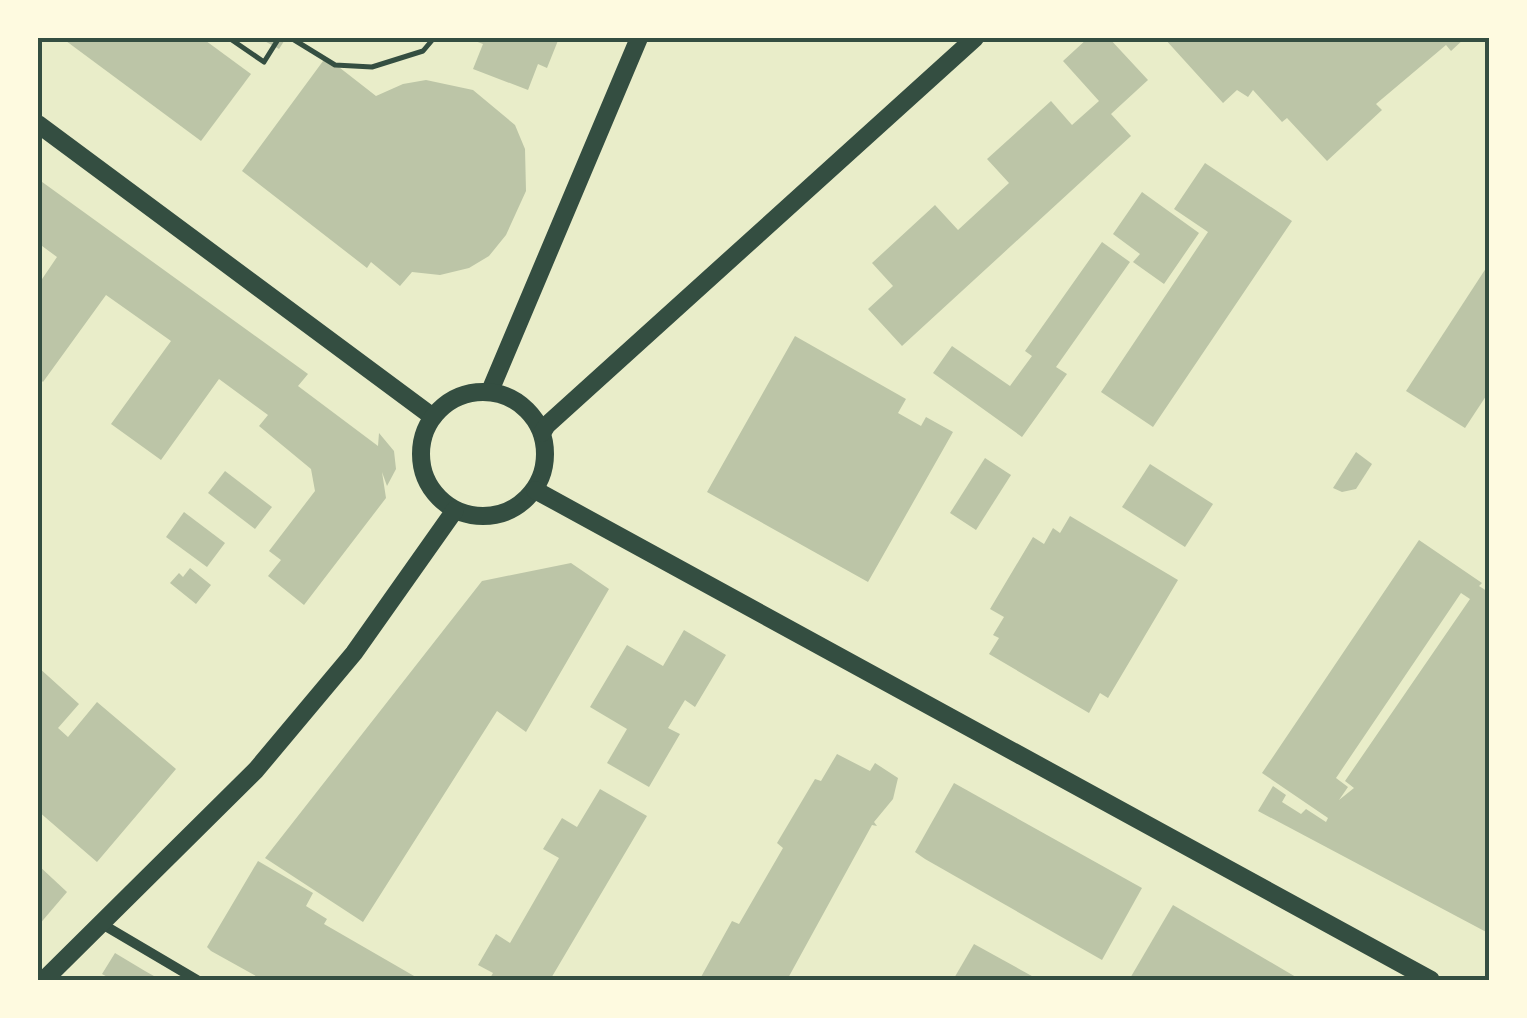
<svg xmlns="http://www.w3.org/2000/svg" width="1527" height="1018" font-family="Jost,sans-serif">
	<rect width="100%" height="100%" fill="#e9edc9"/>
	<g fill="#bcc5a7" fill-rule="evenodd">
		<polygon points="62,38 202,38 251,74 201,141"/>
		<polygon points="259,38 286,38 279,49"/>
		<polygon points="467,38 559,38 547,68 538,64 528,90 473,69 483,44"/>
		<polygon points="1088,38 1109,38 1148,80 1111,114 1131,136 902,346 868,309 893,286 872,263 935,205 958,230 1009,183 987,159 1051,101 1072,125 1099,101 1063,61"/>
		<polygon points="1164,38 1465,38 1451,51 1446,45 1376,104 1382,110 1327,161 1287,118 1282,122 1253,90 1248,97 1237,90 1223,103"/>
		<polygon points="326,57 376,96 403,84 426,80 473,90 515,125 525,149 526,191 506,235 489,256 469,268 440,275 412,272 400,286 371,262 367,268 242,171"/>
		<polygon points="1205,163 1292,221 1153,427 1101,392 1208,232 1174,209"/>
		<polygon points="38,179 308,374 298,386 378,446 379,433 394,451 396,469 387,486 382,472 386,498 304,605 268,576 281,560 269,551 315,491 311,469 259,426 268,415 219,379 161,460 111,424 171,341 106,295 43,382 38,377 38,285 57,257 38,243"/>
		<polygon points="1142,192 1199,233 1164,284 1133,262 1140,254 1113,234"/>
		<polygon points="1102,242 1130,262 1056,367 1067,374 1022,437 933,373 952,346 1010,386 1032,356 1025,351"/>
		<polygon points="1490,262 1490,390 1465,428 1406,391"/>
		<polygon points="795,336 906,399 898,413 921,426 926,417 953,432 868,582 707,492"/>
		<polygon points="1356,452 1372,464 1356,489 1342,492 1333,488"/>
		<polygon points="985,458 1011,475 976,530 950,513"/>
		<polygon points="1150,464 1213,504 1185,547 1122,507"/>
		<polygon points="225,471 272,507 255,529 208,493"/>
		<polygon points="184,512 225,543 207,567 166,537"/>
		<polygon points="1070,516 1178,580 1108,698 1100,693 1089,713 989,654 999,638 993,635 1004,617 990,609 1033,537 1044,544 1053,528 1060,533"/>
		<path d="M1419,540L1482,583L1479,586L1490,593V934L1258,811L1273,786L1286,795L1282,802L1301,814L1306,809L1326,822L1328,818L1262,773ZM1461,593L1470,599L1345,781L1354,788L1339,800L1348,787L1336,778Z"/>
		<polygon points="571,563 609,589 526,732 497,711 363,922 265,858 482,581"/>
		<polygon points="190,568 211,585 196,604 170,583 179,573 183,577"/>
		<polygon points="684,630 726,655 695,707 685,700 668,728 680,734 649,787 607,763 627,729 590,707 627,645 663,666"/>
		<polygon points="38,667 79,704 58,728 68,737 97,702 176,769 97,862 38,811 38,766 40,763 38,760"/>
		<polygon points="837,754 870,771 875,763 898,778 893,799 874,822 877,826 872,825 787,980 706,980 701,977 732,921 739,924 783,848 777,843 815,779 821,781"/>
		<polygon points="954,783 1142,888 1102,960 925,859 915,852"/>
		<polygon points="600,789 647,816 550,980 489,980 493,973 478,965 496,934 510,943 559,858 543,849 562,818 577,827"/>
		<polygon points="258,861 313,893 306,906 327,919 324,924 421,980 263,980 211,951 207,947"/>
		<polygon points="38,865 67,892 38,926"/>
		<polygon points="1173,905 1301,980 1129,980"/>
		<polygon points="974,944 1039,980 953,980"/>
		<polygon points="115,953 145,971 161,980 113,980 102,974"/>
	</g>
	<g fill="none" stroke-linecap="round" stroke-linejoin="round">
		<g stroke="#344e41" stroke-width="5">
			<polyline points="229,38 264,62 279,38"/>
			<polyline points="291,38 335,65 372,67 423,51 434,38"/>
		</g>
		<polyline stroke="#344e41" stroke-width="10" points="102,924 197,980"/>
		<g stroke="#344e41" stroke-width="18">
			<polyline points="38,124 433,417"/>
			<polyline points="490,391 639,38"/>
			<circle cx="483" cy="454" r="62"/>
			<polyline points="542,433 547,425 975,38"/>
			<polyline points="535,490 1431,980"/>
			<polyline points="44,980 256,770 354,653 455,510"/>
		</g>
	</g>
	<rect width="1527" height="1018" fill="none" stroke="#fefae0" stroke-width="80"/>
	<rect x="40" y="40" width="1447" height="938" fill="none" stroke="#344e41" stroke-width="4"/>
</svg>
